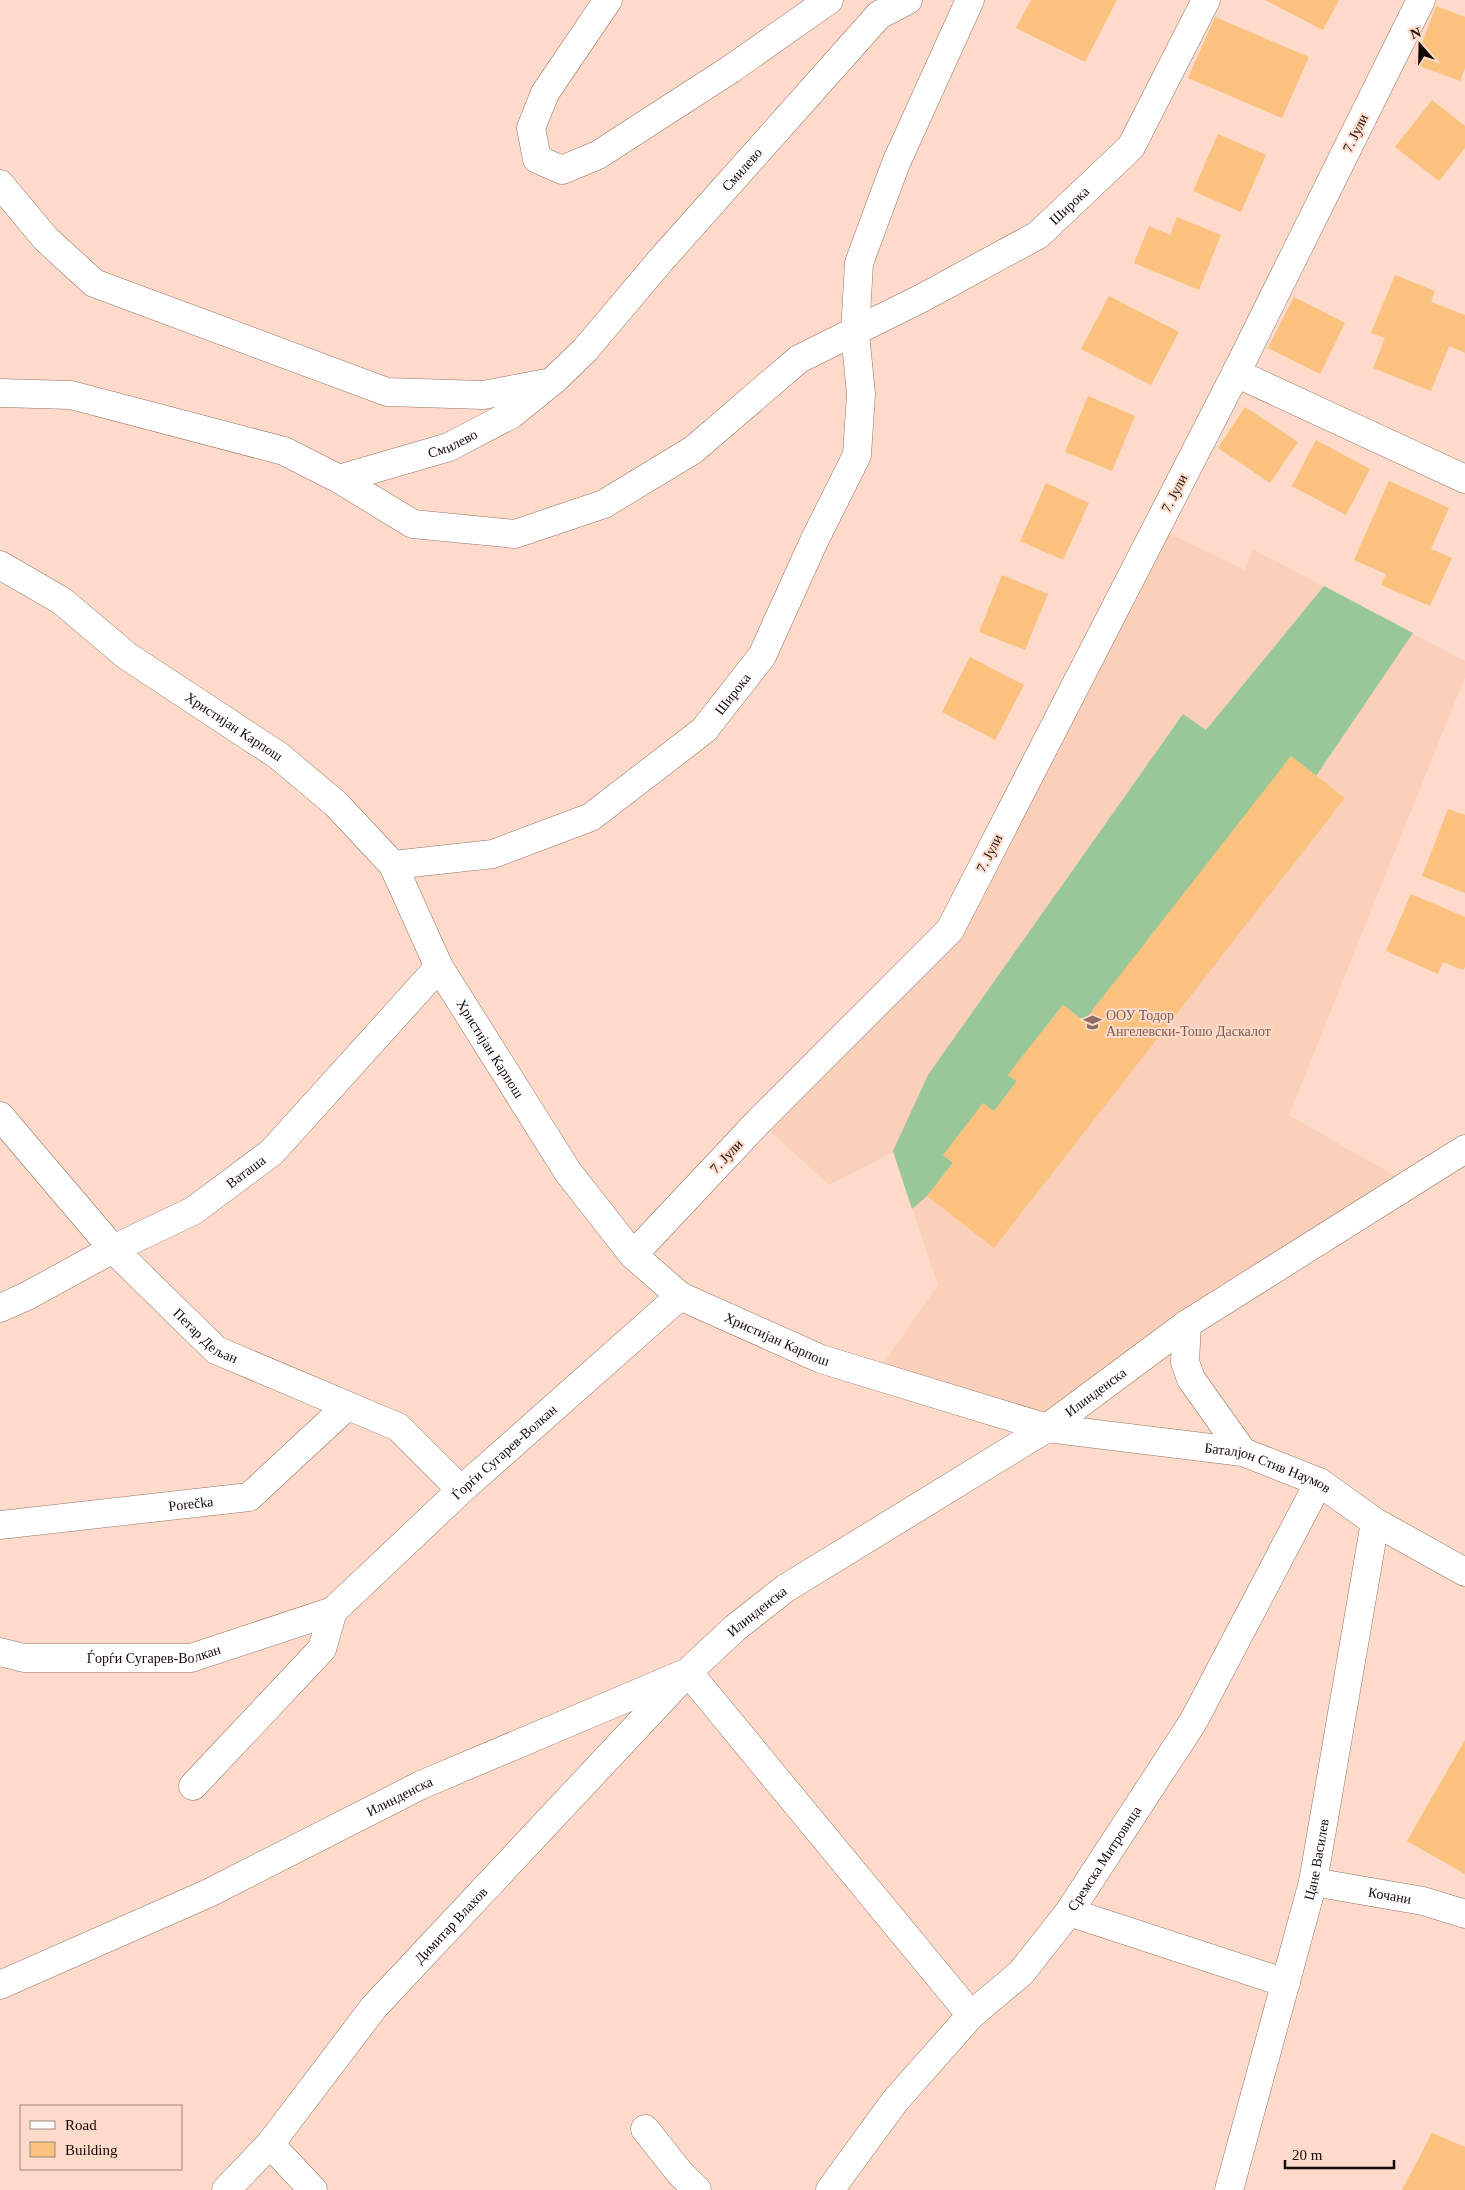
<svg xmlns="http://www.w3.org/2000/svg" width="1465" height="2190" font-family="'Times New Roman',serif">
	<rect width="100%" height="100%" fill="#fddac9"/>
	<polygon fill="#fbd0bb" points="1156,527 1245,570 1253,549 1465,661 1465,677 1289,1115 1409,1184 1047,1428 875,1375 938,1285 893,1152 829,1185 759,1121 950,930"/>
	<polygon fill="#98c79a" points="1324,586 1413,633 1316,776 1084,1021 1063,1005 1008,1075 1017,1081 994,1111 943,1155 953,1163 927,1196 912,1209 893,1151 928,1075 1183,714 1206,730"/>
	<g fill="#fbc17e">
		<polygon points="1031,0 1117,0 1085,62 1016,28"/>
		<polygon points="1265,0 1339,0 1323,30"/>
		<polygon points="1436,6 1465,17 1465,68 1460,81 1414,64"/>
		<polygon points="1215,17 1309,57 1282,118 1188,78"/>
		<polygon points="1432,100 1465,126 1465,148 1439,181 1395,147"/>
		<polygon points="1218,134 1266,155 1241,212 1193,191"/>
		<polygon points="1177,217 1221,235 1199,290 1134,263 1149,226 1170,235"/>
		<polygon points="1395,275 1435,291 1431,302 1465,315 1465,353 1449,346 1431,391 1373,368 1385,338 1371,333"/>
		<polygon points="1109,296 1179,332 1151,385 1081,349"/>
		<polygon points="1294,297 1345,323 1320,374 1268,348"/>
		<polygon points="1088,396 1135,416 1112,471 1065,452"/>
		<polygon points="1245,407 1298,442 1270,483 1218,448"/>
		<polygon points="1316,440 1370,469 1346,515 1292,486"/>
		<polygon points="1389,481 1449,508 1431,549 1452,558 1430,606 1381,585 1386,574 1354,560"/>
		<polygon points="1046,483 1089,503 1063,560 1020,541"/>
		<polygon points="1002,575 1048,594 1025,650 979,632"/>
		<polygon points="970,657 1024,685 995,740 942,712"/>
		<polygon points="1291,756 1345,798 994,1248 927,1196 953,1163 943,1155 983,1103 994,1111 1017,1081 1008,1075 1063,1005 1084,1021"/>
		<polygon points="1448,809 1465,815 1465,893 1422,876"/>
		<polygon points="1411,894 1465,917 1465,967 1463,970 1443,962 1438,974 1386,951"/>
		<polygon points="1465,1740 1465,1874 1407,1841"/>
		<polygon points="1432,2133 1465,2147 1465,2190 1402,2190"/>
	</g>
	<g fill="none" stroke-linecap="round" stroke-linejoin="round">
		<defs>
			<g id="minor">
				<polyline points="608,0 545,93 531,128 537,159 562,170 598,155 731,69 829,0"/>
				<path id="s1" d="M0,184L46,239L94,283L387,392L483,395L552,382L585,350L661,260L879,15L908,0"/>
				<polyline points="1236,373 1465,479"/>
				<path id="s2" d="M0,393L71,395L284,451L339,479L413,524L515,534L604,504L693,450L799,359L922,298L1038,235L1131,147L1206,0"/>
				<path id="s3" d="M339,479L449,447L512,414L549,384"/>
				<path id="s4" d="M0,565L62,601L127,656L279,756L336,804L393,865L439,967L568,1172L633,1255"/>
				<path id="s5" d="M393,865L493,854L591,817L704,730L762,656L815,539L857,455L861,394L855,333L859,263L896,163L970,0"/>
				<path id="s6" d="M0,1116L113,1249L216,1350L398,1427L461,1490"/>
				<path id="s7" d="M0,1308L27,1296L113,1249L193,1211L272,1152L439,967"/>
				<polyline points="1187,1324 1185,1362 1191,1379 1243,1452"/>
				<path id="s8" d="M0,1525L249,1497L347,1406"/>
				<path id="s9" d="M0,1652L24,1658H191L333,1611L461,1490L680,1296"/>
				<polyline points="193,1786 322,1649 333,1611"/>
				<path id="s10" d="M1313,1882L1423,1901L1465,1914"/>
				<polyline points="1069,1912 1286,1983"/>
				<path id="s11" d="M0,1985L209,1893L421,1785L688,1672L735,1628L786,1588L1047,1428L1187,1324L1465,1149"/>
				<polyline points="645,2129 680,2173 697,2190"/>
				<polyline points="270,2144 313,2190"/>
				<path id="s12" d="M226,2190L270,2144L374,2007L688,1672L971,2015"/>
				<path id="s13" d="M830,2190L895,2101L971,2015L1021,1973L1069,1912L1193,1722L1319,1482"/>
				<path id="s14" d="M1229,2190L1313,1882L1375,1522"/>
			</g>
			<g id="tertiary">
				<path id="s15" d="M1421,0L1236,373L950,930L759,1121L633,1255L680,1296L821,1359L1047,1428L1243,1452L1319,1482L1375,1522L1465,1572"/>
			</g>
		</defs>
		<use href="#minor" stroke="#937464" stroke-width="29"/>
		<use href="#tertiary" stroke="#937464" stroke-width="29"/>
		<use href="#minor" stroke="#fff" stroke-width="28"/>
		<use href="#tertiary" stroke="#fff" stroke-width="28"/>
	</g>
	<defs>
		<symbol id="school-bare" viewBox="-9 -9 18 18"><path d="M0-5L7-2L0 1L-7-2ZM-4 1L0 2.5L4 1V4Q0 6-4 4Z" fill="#8d6e63" stroke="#fddac9" stroke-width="2.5" paint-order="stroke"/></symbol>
	</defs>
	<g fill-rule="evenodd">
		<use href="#school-bare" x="1080" y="1010" width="25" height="25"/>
	</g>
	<g text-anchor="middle" stroke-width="4" stroke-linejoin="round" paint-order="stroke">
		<g font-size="14" fill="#140905" stroke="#fddac9">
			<text transform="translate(1355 133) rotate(-64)" y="5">7. Јули</text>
			<text dy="5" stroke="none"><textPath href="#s1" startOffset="901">Смилево</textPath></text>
			<text dy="5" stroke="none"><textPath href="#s2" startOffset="1192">Широка</textPath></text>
			<text dy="5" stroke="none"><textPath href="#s3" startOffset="119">Смилево</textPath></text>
			<text transform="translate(1174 493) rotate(-63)" y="5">7. Јули</text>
			<text dy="5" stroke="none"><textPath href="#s5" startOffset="394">Широка</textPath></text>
			<text dy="5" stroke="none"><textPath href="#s4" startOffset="285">Христијан Карпош</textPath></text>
			<text transform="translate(989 853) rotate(-63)" y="5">7. Јули</text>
			<text dy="5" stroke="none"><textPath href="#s4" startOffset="705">Христијан Карпош</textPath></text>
			<text transform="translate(726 1156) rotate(-47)" y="5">7. Јули</text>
			<text dy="5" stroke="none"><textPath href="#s7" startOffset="282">Ваташа</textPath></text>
			<text dy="5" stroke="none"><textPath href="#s6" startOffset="302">Петар Дељан</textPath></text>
			<text dy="5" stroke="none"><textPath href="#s15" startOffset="1665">Христијан Карпош</textPath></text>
			<text dy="5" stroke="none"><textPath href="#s11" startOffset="1252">Илинденска</textPath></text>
			<text dy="5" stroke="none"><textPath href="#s9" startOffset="575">Ѓорѓи Сугарев-Волкан</textPath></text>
			<text dy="5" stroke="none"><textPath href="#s15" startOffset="2175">Баталјон Стив Наумов</textPath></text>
			<text dy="5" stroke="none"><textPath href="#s8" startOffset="192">Porečka</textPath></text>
			<text dy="5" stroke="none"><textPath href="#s11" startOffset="848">Илинденска</textPath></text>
			<text dy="5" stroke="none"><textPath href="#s9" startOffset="155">Ѓорѓи Сугарев-Волкан</textPath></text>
			<text dy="5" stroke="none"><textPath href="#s11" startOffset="442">Илинденска</textPath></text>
			<text dy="5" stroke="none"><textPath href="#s13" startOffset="432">Сремска Митровица</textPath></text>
			<text dy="5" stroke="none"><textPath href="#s14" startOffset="342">Цане Василев</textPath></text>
			<text dy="5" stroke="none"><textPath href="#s10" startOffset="78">Кочани</textPath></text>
			<text dy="5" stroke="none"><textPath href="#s12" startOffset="348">Димитар Влахов</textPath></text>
		</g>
		<g font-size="14" fill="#785e54" stroke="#fddac9" text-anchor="start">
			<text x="1106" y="1020">ООУ Тодор<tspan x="1106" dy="16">Ангелевски-Тошо Даскалот</tspan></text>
		</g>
	</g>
	<rect x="20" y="2105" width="162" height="65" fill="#fddac9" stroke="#a0867b"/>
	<rect x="30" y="2121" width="25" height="8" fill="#ffffff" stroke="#a0867b"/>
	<text x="65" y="2130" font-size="15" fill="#140905">Road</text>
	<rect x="30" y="2142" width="25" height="15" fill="#fbc17e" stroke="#a0867b"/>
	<text x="65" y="2155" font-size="15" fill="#140905">Building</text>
	<g transform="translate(1420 45) rotate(340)" stroke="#fddac9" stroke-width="4" paint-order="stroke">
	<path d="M0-4L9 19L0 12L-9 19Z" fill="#140905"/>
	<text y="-8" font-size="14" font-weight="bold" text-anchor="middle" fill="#140905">N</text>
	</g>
	<path d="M1285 2160v8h109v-8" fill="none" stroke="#140905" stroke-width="2.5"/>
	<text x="1292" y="2160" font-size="15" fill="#140905" stroke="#fddac9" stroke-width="4" paint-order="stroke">20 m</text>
</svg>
